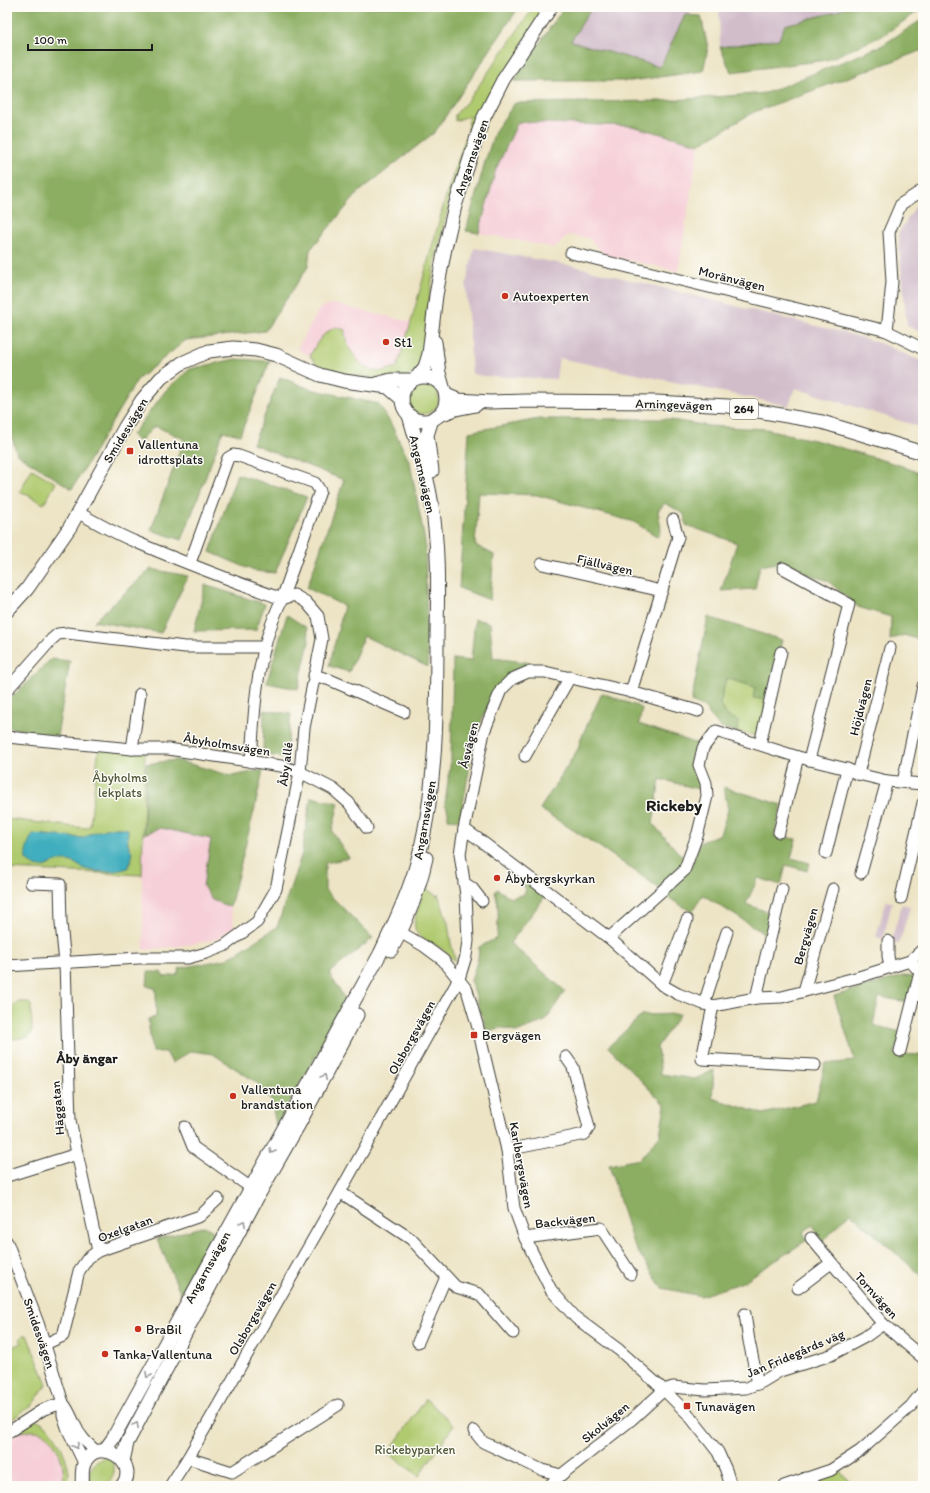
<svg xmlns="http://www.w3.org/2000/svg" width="930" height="1493" font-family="Itim,sans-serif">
	<rect width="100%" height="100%" fill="#fdfcf7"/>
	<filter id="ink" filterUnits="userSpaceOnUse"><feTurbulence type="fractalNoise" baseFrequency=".025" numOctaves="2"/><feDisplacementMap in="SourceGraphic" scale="8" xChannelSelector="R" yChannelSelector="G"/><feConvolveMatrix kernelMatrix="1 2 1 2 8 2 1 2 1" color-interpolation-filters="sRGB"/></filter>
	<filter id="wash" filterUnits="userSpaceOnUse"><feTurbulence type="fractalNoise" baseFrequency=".012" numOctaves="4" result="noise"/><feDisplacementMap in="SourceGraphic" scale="16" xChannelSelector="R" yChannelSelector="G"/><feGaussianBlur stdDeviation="0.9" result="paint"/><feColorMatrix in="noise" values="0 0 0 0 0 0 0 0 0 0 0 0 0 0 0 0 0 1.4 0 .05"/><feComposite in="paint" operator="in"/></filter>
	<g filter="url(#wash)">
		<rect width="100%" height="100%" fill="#ede4c5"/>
		<g fill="#f6cfd8">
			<polygon points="518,122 631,126 699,144 678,271 605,255 588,238 568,235 555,248 479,233 496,169"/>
			<polygon points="333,304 411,322 397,367 387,370 373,371 362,364 352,352 346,339 345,330 337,327 327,331 317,343 310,356 297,349 320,308"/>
			<polygon points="161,828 211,839 203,886 212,900 230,907 234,926 217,939 193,944 144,950 142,875 144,834"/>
			<polygon points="31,1431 40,1432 51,1439 63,1465 64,1480 62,1486 7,1486 7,1441 20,1432"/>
		</g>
		<g fill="#d1bdca">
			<polygon points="592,7 688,7 691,15 685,16 660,67 570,41"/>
			<polygon points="719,7 846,7 779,39 720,47"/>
			<polygon points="921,206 923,207 923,333 907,326 898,234 915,207"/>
			<polygon points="474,248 574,266 853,335 882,344 923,362 923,428 795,388 789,406 559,358 556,379 483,376 472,374 466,286"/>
			<polygon points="886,901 892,902 883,939 876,937"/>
			<polygon points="902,904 910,907 899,944 891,941"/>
		</g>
		<g fill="#b0ca6f" stroke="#667346">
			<path d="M534,7H547L470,142L452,191L435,260L427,315L425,356L414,372L405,377L375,378L335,372L319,367L310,356C317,342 322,333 336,327L345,330C345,333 345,336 346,339C348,350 363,370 375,371C383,372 390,369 397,367L411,322L448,189L468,132L469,116L455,121V115L470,98Z"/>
			<circle cx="423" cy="398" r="16"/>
			<polygon points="32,469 56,483 44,504 20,491"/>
			<polygon points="726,678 755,687 766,700 759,736 737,732 720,704"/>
			<polygon points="99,745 145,749 142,875 7,869 7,819 85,828 90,826"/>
			<path d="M425,888L437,896L438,894L448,923L451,944L456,962C450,957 445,951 439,947C431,943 420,940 416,931C411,921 421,899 425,888Z"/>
			<polygon points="18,1002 28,1002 31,1005 32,1031 29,1037 13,1039 9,1038 13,1007"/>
			<polygon points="23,1335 27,1335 47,1384 32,1405 7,1423 7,1349 22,1343 20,1339"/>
			<polygon points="426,1399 454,1425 419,1476 388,1453"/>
			<path d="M36,1420C54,1424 67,1456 69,1473C69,1477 68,1482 68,1486H62C68,1470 57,1437 40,1432C33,1430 27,1431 20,1432L27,1425Z"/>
			<path d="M107,1457C118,1465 115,1477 106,1486H94C82,1476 94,1459 107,1457Z"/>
			<polygon points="838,1470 850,1481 845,1486 824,1486 822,1484 821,1479"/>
		</g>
		<g fill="#8cae62" stroke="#54653f">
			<polygon points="7,7 519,7 435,132 359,192 310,250 308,267 265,331 186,340 137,380 72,489 17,454 12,438 7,433"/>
			<polygon points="564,7 592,7 571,41 660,67 685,15 701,16 708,48 703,71 631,81 514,81"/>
			<polygon points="846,7 923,7 923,8 882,36 827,60 731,72 720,47 779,39 785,25 835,12"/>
			<polygon points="923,19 923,50 754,112 699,144 631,126 518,122 496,169 479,233 466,231 484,165 495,131 515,103 661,101 766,93 881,46"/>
			<polygon points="235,359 270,361 240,435 223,431 182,540 151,530 184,439 155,426 139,442 132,435 166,390 190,369"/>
			<polygon points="280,377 310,389 379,404 391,424 410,463 425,541 428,667 364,636 349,672 329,666 344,606 307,588 344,480 253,444"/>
			<polygon points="539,419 665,419 709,426 766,429 822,442 902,466 923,475 923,641 904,635 890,640 891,617 858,607 828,581 777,563 760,566 755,589 721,591 737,543 686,525 684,514 665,503 658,511 661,529 658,537 634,522 537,495 479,493 475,545 494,555 490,600 459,588 469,432"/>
			<polygon points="237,474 307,497 275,573 254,571 210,552"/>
			<polygon points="151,569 188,576 161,633 94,621"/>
			<polygon points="205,585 265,604 256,630 194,631"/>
			<polygon points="287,615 307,628 309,642 298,689 267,683 270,671"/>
			<polygon points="708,617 782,640 766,700 753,698 755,687 726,678 720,704 727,716 738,720 737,732 719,727 705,708 691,702"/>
			<polygon points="475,619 490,623 493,658 532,663 511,672 495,690 476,733 460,820 448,819 448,812 445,803 451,759 453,659 471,661"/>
			<polygon points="51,659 70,661 57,736 7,727 7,702"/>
			<path d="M602,693L642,708L639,724L698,744C695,760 694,768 703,782L702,790L660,779L653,824L685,860L659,888L603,849L540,809L578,749L581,738Z"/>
			<polygon points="264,710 291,714 286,758 263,754"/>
			<polygon points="176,760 232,776 263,770 255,807 230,907 212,900 203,886 211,839 161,828 144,834 146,764"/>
			<polygon points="724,787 782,805 774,836 796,839 791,858 810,863 807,871 786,865 781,885 758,878 746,904 773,914 768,936 703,895 692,912 664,895 691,868 699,843 720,834 728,810"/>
			<polygon points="311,797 339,803 332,831 349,858 325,863 325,890 373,938 329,973 346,1001 315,1058 276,1126 272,1102 256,1082 213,1054 191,1051 172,1063 166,1052 152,1052 148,1019 156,1017 156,989 147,986 148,972 161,972 164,977 177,975 180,968 227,959 277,927 302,853"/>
			<path d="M510,865L547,894L510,943L565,991L545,1021L516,1032C503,1026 500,1027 487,1032L471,981L478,958L479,947L497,938C498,922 500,907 495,892L497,889L511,898L524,894L526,889L520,881L509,872Z"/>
			<polygon points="903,976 915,977 908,1002 879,997 873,1025 901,1032 895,1054 923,1055 923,1277 850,1213 822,1242 813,1225 803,1232 807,1240 743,1282 701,1296 662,1288 633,1244 609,1165 640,1159 660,1135 665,1105 608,1047 642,1015 680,1014 657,1047 661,1074 695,1079 714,1070 712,1098 763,1114 816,1101 825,1064 855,1061 834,996"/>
			<polygon points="205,1226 216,1233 181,1294 157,1239"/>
		</g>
		<path fill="#40aebe" stroke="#2e656d" d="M109,828H124L128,829C128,833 127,839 128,843C133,856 134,854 128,868C117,872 97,873 85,869C78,866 74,861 66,861C48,859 46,876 26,860C25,849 28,843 33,834L83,838L92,833Z"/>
	</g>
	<g filter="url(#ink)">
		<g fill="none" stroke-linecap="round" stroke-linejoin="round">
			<defs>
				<g id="minor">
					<polyline points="571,253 887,331 923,349"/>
					<polyline points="887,331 892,282 889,232 901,204 923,190"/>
					<path d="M79,513C97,523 116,534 136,542C184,563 233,581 282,599L320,491L315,483L239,456L233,455L228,458L190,563"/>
					<polyline points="542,564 662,591"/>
					<polyline points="783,568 849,604 809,760"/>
					<polyline points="314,675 330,680 404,712"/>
					<polyline points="7,690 52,639 58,634 67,633 185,647 264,647"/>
					<polyline points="631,692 698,711"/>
					<polyline points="7,737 132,749 168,749 281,766 300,772 333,789 349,803 367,828"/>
					<polyline points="760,744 781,652"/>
					<polyline points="132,749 140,694"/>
					<polyline points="525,756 570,677"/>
					<polyline points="858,774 890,648"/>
					<polyline points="903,782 923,686"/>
					<polyline points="464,829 477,838 609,938 662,985 678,994 704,1004 713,1006 756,998 782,997 859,977 910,961 923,949"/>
					<polyline points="779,832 798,757"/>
					<polyline points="826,853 847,769"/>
					<polyline points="861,873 887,781"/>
					<polyline points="31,883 60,884 61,923 65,963 70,1120 98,1251"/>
					<polyline points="464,883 472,888 482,901"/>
					<polyline points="901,898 923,803"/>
					<polyline points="393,928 424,946 443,960 467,990 477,1024 507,1150 514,1208 525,1238 551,1290 576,1318 619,1350 664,1390 688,1414 718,1452 726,1470 731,1486"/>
					<polyline points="609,938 684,871 698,833 707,796 706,783 699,765 703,748 716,731 798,757 847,769 858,774 887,781 923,784"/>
					<polyline points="888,941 888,956 890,967"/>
					<path d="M7,966L139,958H188L206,953L224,946L257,922L276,889L300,772L304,728L322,639L318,616L306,602L294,595L282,599C257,650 254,706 251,762"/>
					<polyline points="662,985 687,920"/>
					<polyline points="804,991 833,889"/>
					<polyline points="756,998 782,889"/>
					<polyline points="704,1004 727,932"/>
					<polyline points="713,1006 702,1059 815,1065"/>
					<polyline points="900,1051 920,972 910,961"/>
					<polyline points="185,1127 193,1147 257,1192"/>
					<polyline points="507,1150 585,1134 589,1127 573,1067 566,1057"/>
					<polyline points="7,1176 77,1154"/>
					<polyline points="340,1192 411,1239 456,1287 479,1294 513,1333"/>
					<polyline points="525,1238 601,1228 631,1274"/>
					<polyline points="811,1238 883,1324 923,1358"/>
					<path d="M7,1242L38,1323L63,1403C69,1410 71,1417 75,1425C79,1436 88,1444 97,1452"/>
					<polyline points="798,1288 831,1263"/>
					<polyline points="745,1314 749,1341 758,1384"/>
					<polyline points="418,1342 446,1277"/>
					<polyline points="45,1344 63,1336 79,1271 88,1258 98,1251 200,1216 218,1199"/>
					<polyline points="63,1403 63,1415 68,1430 84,1463"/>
					<polyline points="474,1431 483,1442 542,1470 561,1475 631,1420 664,1390 673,1387 705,1390 746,1388 762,1382 780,1371 831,1355 865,1337 883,1324"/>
					<polyline points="7,1433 44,1409 63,1403"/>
					<polyline points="188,1458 232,1472 338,1405"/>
					<polyline points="805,1478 816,1486"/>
					<polyline points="170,1486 188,1458 340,1192 459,979 466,956 468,941 466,895 460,854 464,829 484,732 501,690 512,679 528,672 545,672 631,692 678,537 673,520"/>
					<polyline points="549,1486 561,1475"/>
					<polyline points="784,1486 831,1470 860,1451 911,1406 923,1391"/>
				</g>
				<g id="major">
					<polyline points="435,342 439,373 443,387"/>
					<circle cx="424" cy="399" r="22"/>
					<polyline points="416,378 425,367 429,354 436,295 445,248 455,206 482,121 503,80 551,7"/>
					<polyline points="376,384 391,380 412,380"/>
					<polyline points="446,395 458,400 490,402 526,401 656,402 728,406 822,422 923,453"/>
					<polyline points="437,416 456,409 476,405"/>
					<polyline points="432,471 427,435 432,419"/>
					<polyline points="7,611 27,589 70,527 125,427 142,400 161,378 182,363 209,351 233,348 256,350 276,355 320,375 344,381 388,387 402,399"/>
					<path d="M391,950C407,921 419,890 426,858"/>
					<path d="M104,1451L112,1440L380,954C393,927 406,899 415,870C437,796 437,709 437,633C438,586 439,540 430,494C425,467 416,441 409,415"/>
					<polyline points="123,1461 127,1443 259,1194 299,1124 357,1015"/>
					<path d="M82,1486C83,1479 81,1471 84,1464C96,1434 142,1461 122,1486"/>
				</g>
			</defs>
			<use href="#minor" stroke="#3b3a35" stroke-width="13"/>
			<use href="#major" stroke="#3b3a35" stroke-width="15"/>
			<use href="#minor" stroke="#fff" stroke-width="11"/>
			<use href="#major" stroke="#fff" stroke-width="13"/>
		</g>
		<defs><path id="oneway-chevron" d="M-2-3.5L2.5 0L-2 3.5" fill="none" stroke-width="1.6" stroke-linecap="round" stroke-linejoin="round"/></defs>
		<g stroke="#999">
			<use href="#oneway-chevron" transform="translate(324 1077) rotate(-62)"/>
			<use href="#oneway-chevron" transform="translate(272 1151) rotate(119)"/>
			<use href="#oneway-chevron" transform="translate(243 1223) rotate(-62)"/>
			<use href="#oneway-chevron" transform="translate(148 1375) rotate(119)"/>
			<use href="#oneway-chevron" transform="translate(136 1425) rotate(-62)"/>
			<use href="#oneway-chevron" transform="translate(76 1446) rotate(63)"/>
		</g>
	</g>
	<g fill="#c8321e" stroke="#fdfcf7" stroke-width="1.5">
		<circle cx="505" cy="296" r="4"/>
		<circle cx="386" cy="342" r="4"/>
		<rect x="126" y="447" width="8" height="8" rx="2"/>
		<circle cx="497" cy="878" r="4"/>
		<rect x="470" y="1031" width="8" height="8" rx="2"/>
		<circle cx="233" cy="1096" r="4"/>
		<circle cx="138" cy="1329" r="4"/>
		<circle cx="105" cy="1354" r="4"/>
		<rect x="683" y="1402" width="8" height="8" rx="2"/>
	</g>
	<g text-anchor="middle" stroke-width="3" stroke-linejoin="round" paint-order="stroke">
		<rect fill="#fdfcf7" stroke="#605f5e" stroke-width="1" x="730" y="399" width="28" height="20" rx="3"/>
		<g font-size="12" font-weight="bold" fill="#1c1c1c">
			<text x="744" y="413">264</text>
		</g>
		<g font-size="13" fill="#1c1c1c" stroke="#fdfcf7">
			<text transform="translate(471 157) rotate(-71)" y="5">Angarnsvägen</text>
			<text transform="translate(732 278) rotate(14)" y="5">Moränvägen</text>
			<text transform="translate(674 404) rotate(2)" y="5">Arningevägen</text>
			<text transform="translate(125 430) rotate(-59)" y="5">Smidesvägen</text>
			<text transform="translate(423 474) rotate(77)" y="5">Angarnsvägen</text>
			<text transform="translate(605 564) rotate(13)" y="5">Fjällvägen</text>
			<text transform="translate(860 707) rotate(-76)" y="5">Höjdvägen</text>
			<text transform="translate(227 744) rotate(9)" y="5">Åbyholmsvägen</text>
			<text transform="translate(468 745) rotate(-76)" y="5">Åsvägen</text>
			<text transform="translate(285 764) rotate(-83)" y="5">Åby allé</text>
			<text transform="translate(424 820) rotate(-80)" y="5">Angarnsvägen</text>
			<text transform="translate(805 936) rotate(-74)" y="5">Bergvägen</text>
			<text transform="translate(411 1037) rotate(-61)" y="5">Olsborgsvägen</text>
			<text transform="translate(57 1108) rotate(-95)" y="5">Häggatan</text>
			<text transform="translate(522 1165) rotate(80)" y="5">Karlbergsvägen</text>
			<text transform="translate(565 1220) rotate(-6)" y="5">Backvägen</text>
			<text transform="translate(125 1228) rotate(-20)" y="5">Oxelgatan</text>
			<text transform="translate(207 1267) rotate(-61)" y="5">Angarnsvägen</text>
			<text transform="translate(877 1295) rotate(48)" y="5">Tornvägen</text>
			<text transform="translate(252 1318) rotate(-60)" y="5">Olsborgsvägen</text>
			<text transform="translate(40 1333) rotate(71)" y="5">Smidesvägen</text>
			<text transform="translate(795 1353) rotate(-23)" y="5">Jan Fridegårds väg</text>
			<text transform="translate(605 1422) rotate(-39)" y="5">Skolvägen</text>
		</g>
		<g font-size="13" fill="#1c1c1c" stroke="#fdfcf7" text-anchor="start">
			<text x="513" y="301">Autoexperten</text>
			<text x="394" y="347">St1</text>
			<text x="138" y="449">Vallentuna<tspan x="138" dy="15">idrottsplats</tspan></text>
			<text x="505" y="883">Åbybergskyrkan</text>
			<text x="482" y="1040">Bergvägen</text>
			<text x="241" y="1094">Vallentuna<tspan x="241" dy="15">brandstation</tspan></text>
			<text x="146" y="1334">BraBil</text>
			<text x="113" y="1359">Tanka-Vallentuna</text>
			<text x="695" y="1411">Tunavägen</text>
		</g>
		<g font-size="13" fill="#505939" stroke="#fdfcf7">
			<text x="120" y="782">Åbyholms<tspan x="120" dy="15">lekplats</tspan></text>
			<text x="415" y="1454">Rickebyparken</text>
		</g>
		<g font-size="14" font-weight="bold" fill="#1c1c1c" stroke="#fdfcf7">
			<text x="87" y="1063">Åby ängar</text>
		</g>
		<g font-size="17" font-weight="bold" fill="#1c1c1c" stroke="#fdfcf7">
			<text x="674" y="811">Rickeby</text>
		</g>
	</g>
	<rect width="930" height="1493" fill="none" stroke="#fdfcf7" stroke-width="24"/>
	<path d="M28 44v6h124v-6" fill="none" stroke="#1c1c1c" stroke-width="2"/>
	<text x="34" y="44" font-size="12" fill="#1c1c1c" stroke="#fdfcf7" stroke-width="3" paint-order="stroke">100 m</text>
</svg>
